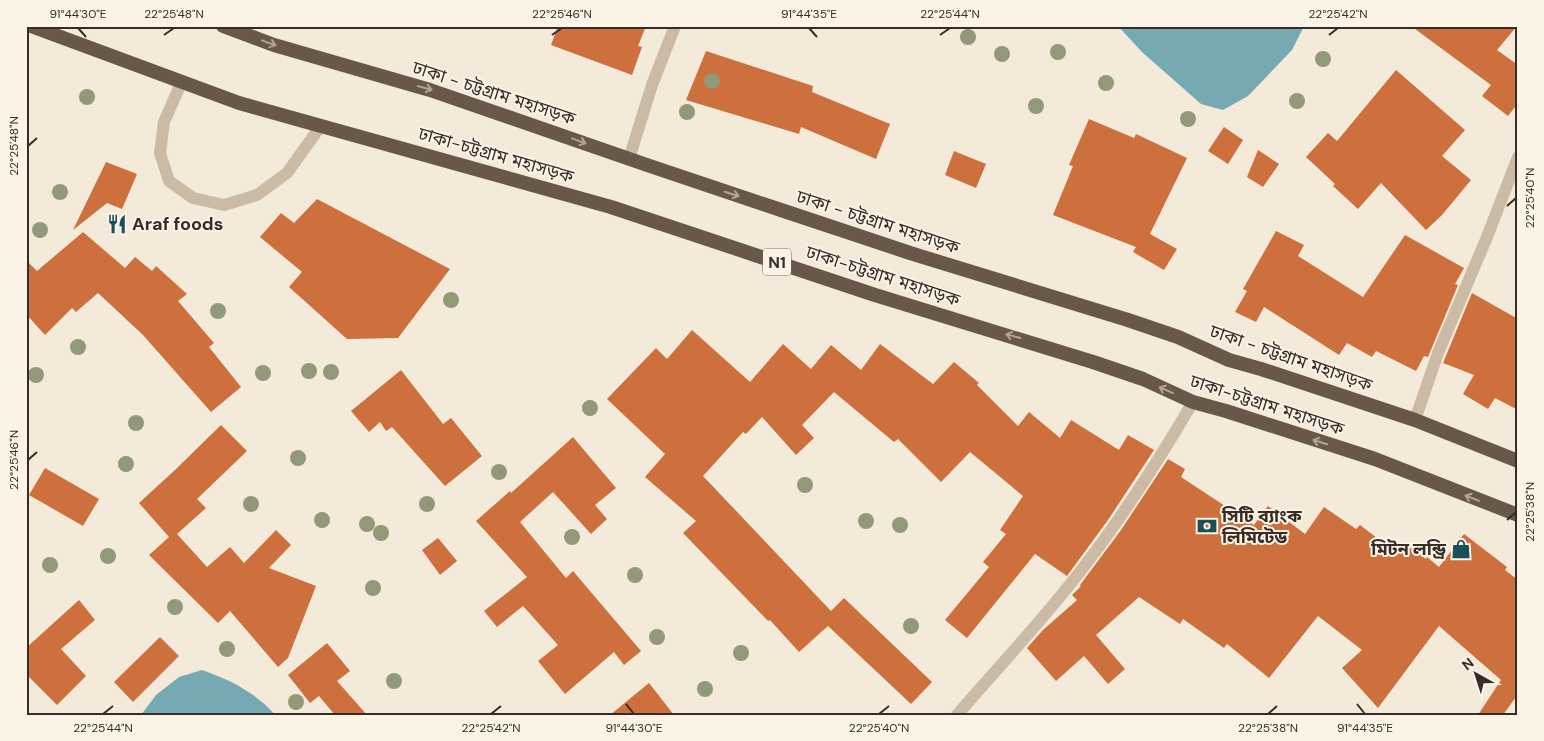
<svg xmlns="http://www.w3.org/2000/svg" width="1544" height="741" font-family="'DM Sans','Noto Sans Bengali',sans-serif">
	<rect width="100%" height="100%" fill="#f3ead9"/>
	<g fill="#76a9b2">
		<polygon points="1118,26 1304,26 1292,50 1248,96 1223,110 1201,104 1142,52"/>
		<path d="M202,670C228,679 257,693 275,715H141L156,695L179,677Z"/>
	</g>
	<g fill="#cd703d">
		<polygon points="558,26 646,26 638,46 642,47 632,75 551,45"/>
		<polygon points="1411,26 1517,26 1497,50 1518,65 1518,103 1508,116 1482,96 1491,85"/>
		<polygon points="706,51 813,86 812,92 890,124 876,159 801,127 799,134 686,100"/>
		<polygon points="1396,70 1465,130 1442,156 1471,180 1442,215 1426,230 1381,183 1358,209 1333,186 1335,184 1306,157 1328,133 1337,141"/>
		<polygon points="1089,119 1134,138 1136,134 1187,158 1150,234 1177,249 1164,270 1133,252 1136,247 1053,215 1073,166 1069,165"/>
		<polygon points="1224,127 1243,140 1228,164 1208,151"/>
		<polygon points="1258,150 1279,164 1263,187 1247,177"/>
		<polygon points="954,151 986,164 976,188 945,175"/>
		<polygon points="106,162 137,174 122,209 107,203 73,230"/>
		<polygon points="317,199 450,269 398,338 347,339 289,287 302,272 260,237 281,213 294,223"/>
		<polygon points="1276,231 1304,245 1298,256 1363,297 1405,235 1464,268 1455,284 1458,285 1428,357 1424,356 1416,371 1376,351 1372,357 1347,343 1339,355 1264,307 1256,322 1235,312 1247,291 1243,289"/>
		<polygon points="83,232 125,268 135,257 152,271 156,266 187,294 178,301 214,343 209,347 241,387 211,412 143,335 98,293 76,312 72,308 45,335 26,314 26,260 37,271"/>
		<polygon points="1472,293 1518,319 1518,410 1495,398 1488,409 1463,394 1474,375 1443,363"/>
		<polygon points="692,330 750,382 783,344 811,369 831,345 861,370 880,344 933,384 954,362 979,383 977,385 1018,426 1029,412 1060,438 1071,420 1119,450 1128,435 1154,450 1108,520 1067,576 1035,554 967,638 945,620 989,567 983,562 1006,534 1000,530 1023,496 970,452 941,482 898,439 894,442 834,392 802,425 814,438 796,455 762,417 746,434 743,432 703,476 831,611 844,598 932,682 911,704 828,626 799,652 770,620 768,621 683,533 696,521 645,477 665,454 607,399 656,348 667,359"/>
		<polygon points="401,370 443,424 451,418 482,456 445,486 392,427 386,431 380,422 369,432 351,411"/>
		<polygon points="221,425 247,451 197,499 206,508 177,534 207,567 230,547 244,563 276,530 291,545 269,568 316,586 288,658 278,667 230,611 218,623 149,555 169,537 139,503 176,469"/>
		<polygon points="573,437 616,488 595,505 607,519 591,534 553,492 520,522 566,578 573,571 641,651 624,665 614,652 565,694 538,661 558,645 523,606 497,627 484,611 527,577 476,521 510,491 511,493"/>
		<polygon points="1168,459 1185,469 1181,477 1254,525 1268,506 1305,534 1324,507 1356,529 1360,525 1398,554 1405,544 1426,559 1427,557 1439,567 1464,534 1507,567 1505,570 1518,580 1518,694 1503,715 1478,715 1501,680 1439,626 1378,708 1342,668 1362,650 1318,616 1269,678 1227,644 1224,648 1183,619 1180,624 1139,597 1096,635 1125,669 1108,684 1084,656 1056,681 1027,648 1043,630 1077,600 1072,595 1081,586 1080,585 1121,530"/>
		<polygon points="45,468 99,499 83,526 29,495"/>
		<polygon points="438,538 457,561 440,575 422,550"/>
		<polygon points="79,600 95,620 61,649 86,676 57,705 26,674 26,648"/>
		<polygon points="160,637 179,656 133,702 114,682"/>
		<polygon points="327,643 350,671 337,681 367,715 335,715 319,696 310,703 288,675"/>
		<polygon points="649,683 674,715 610,715"/>
	</g>
	<g fill="none" stroke-linecap="round" stroke-linejoin="round">
		<g stroke="#ccbba4" stroke-width="12">
			<polyline points="182,81 164,122 160,153 169,181 193,198 224,205 257,195 287,173 320,127"/>
			<polyline points="629,159 652,85 675,26"/>
		</g>
		<g stroke="#ccbba4" stroke-width="12">
			<polyline points="1415,420 1438,353 1487,237 1518,157"/>
			<path d="M957,715C1000,665 1046,617 1086,564C1125,513 1160,458 1193,402"/>
		</g>
		<g stroke="#69574a" stroke-width="14">
			<polyline points="31,26 239,103 611,207 875,295 1093,362 1143,379 1193,402 1226,411 1375,459 1518,515"/>
			<polyline points="223,26 274,45 430,90 647,165 781,210 910,253 1128,320 1178,337 1229,360 1261,369 1415,420 1518,461"/>
		</g>
	</g>
	<g fill="#919978">
		<circle cx="968" cy="37" r="8"/>
		<circle cx="1058" cy="52" r="8"/>
		<circle cx="1002" cy="54" r="8"/>
		<circle cx="1323" cy="59" r="8"/>
		<circle cx="712" cy="81" r="8"/>
		<circle cx="1106" cy="83" r="8"/>
		<circle cx="87" cy="97" r="8"/>
		<circle cx="1297" cy="101" r="8"/>
		<circle cx="1036" cy="106" r="8"/>
		<circle cx="687" cy="112" r="8"/>
		<circle cx="1188" cy="119" r="8"/>
		<circle cx="60" cy="192" r="8"/>
		<circle cx="40" cy="230" r="8"/>
		<circle cx="451" cy="300" r="8"/>
		<circle cx="218" cy="311" r="8"/>
		<circle cx="78" cy="347" r="8"/>
		<circle cx="309" cy="371" r="8"/>
		<circle cx="331" cy="372" r="8"/>
		<circle cx="263" cy="373" r="8"/>
		<circle cx="36" cy="375" r="8"/>
		<circle cx="590" cy="408" r="8"/>
		<circle cx="136" cy="423" r="8"/>
		<circle cx="298" cy="458" r="8"/>
		<circle cx="126" cy="464" r="8"/>
		<circle cx="499" cy="472" r="8"/>
		<circle cx="805" cy="485" r="8"/>
		<circle cx="251" cy="504" r="8"/>
		<circle cx="427" cy="504" r="8"/>
		<circle cx="322" cy="520" r="8"/>
		<circle cx="866" cy="521" r="8"/>
		<circle cx="367" cy="524" r="8"/>
		<circle cx="900" cy="525" r="8"/>
		<circle cx="381" cy="533" r="8"/>
		<circle cx="572" cy="537" r="8"/>
		<circle cx="108" cy="556" r="8"/>
		<circle cx="50" cy="565" r="8"/>
		<circle cx="635" cy="575" r="8"/>
		<circle cx="373" cy="588" r="8"/>
		<circle cx="175" cy="607" r="8"/>
		<circle cx="911" cy="626" r="8"/>
		<circle cx="657" cy="637" r="8"/>
		<circle cx="227" cy="649" r="8"/>
		<circle cx="741" cy="653" r="8"/>
		<circle cx="394" cy="681" r="8"/>
		<circle cx="705" cy="689" r="8"/>
		<circle cx="296" cy="702" r="8"/>
	</g>
	<defs><path id="oneway-shaft" d="M-6 0H5M1.5-3L5.5 0L1.5 3" fill="none" stroke-width="1.6" stroke-linecap="round" stroke-linejoin="round" transform="scale(1.25)"/></defs>
	<g stroke="#b2a598">
		<use href="#oneway-shaft" transform="translate(269 43) rotate(20)"/>
		<use href="#oneway-shaft" transform="translate(425 88) rotate(16)"/>
		<use href="#oneway-shaft" transform="translate(579 141) rotate(20)"/>
		<use href="#oneway-shaft" transform="translate(732 194) rotate(18)"/>
		<use href="#oneway-shaft" transform="translate(1013 336) rotate(-164)"/>
		<use href="#oneway-shaft" transform="translate(1166 390) rotate(-156)"/>
		<use href="#oneway-shaft" transform="translate(1320 442) rotate(-163)"/>
		<use href="#oneway-shaft" transform="translate(1472 498) rotate(-158)"/>
	</g>
	<path fill="none" stroke="#372d26" stroke-width="2" d="M78,28L86,37M809,28L817,37M164,35L174,28M552,35L562,28M940,35L950,28M1329,35L1338,28M28,146L37,138M1507,206L1516,198M28,460L37,452M1507,520L1516,512M626,704L634,714M1357,704L1365,714M103,714L113,706M491,714L501,706M879,714L889,706M1268,714L1277,706"/>
	<defs>
		<symbol id="restaurant-bare" viewBox="-9 -9 18 18"><path d="M-5-6h1v4h1v-4h1v4h1v-4h1v5L-1.5 .5V6h-2V.5L-5-1ZM5-6V6H3V1.5H1.5Q1.5-4 5-6Z" fill="#1a4f5a" stroke="#faf3e6" stroke-width="2.5" paint-order="stroke"/></symbol>
		<symbol id="bank-bare" viewBox="-9 -9 18 18"><path d="M-6-4H6V4H-6ZM0-2.3a2.3 2.3 0 1 0 0 4.6a2.3 2.3 0 1 0 0-4.6Z" fill="#1a4f5a" stroke="#faf3e6" stroke-width="2.5" paint-order="stroke"/></symbol>
		<symbol id="shop-bare" viewBox="-9 -9 18 18"><path d="M-5-2.5h2.3a2.7 3.5 0 0 1 5.4 0H5L5.5 6h-11ZM-1.5-2.5h3a1.5 2.3 0 0 0-3 0Z" fill="#1a4f5a" stroke="#faf3e6" stroke-width="2.5" paint-order="stroke"/></symbol>
	</defs>
	<g fill-rule="evenodd">
		<use href="#restaurant-bare" x="103" y="210" width="28" height="28"/>
		<use href="#bank-bare" x="1193" y="512" width="28" height="28"/>
		<use href="#shop-bare" x="1447" y="535" width="28" height="28"/>
	</g>
	<g text-anchor="middle" stroke-width="4" stroke-linejoin="round" paint-order="stroke">
		<rect fill="#faf3e6" stroke="#726860" stroke-width="1" x="763" y="248.5" width="28" height="27" rx="4"/>
		<g font-size="16" font-weight="bold" fill="#372d26">
			<text x="777" y="268">N1</text>
		</g>
		<g font-size="18" fill="#372d26" stroke="#faf3e6">
			<text transform="translate(494 93) rotate(18)" y="6">ঢাকা - চট্টগ্রাম মহাসড়ক</text>
			<text transform="translate(496 155) rotate(16)" y="6">ঢাকা-চট্টগ্রাম মহাসড়ক</text>
			<text transform="translate(878 222) rotate(18)" y="6">ঢাকা - চট্টগ্রাম মহাসড়ক</text>
			<text transform="translate(883 276) rotate(18)" y="6">ঢাকা-চট্টগ্রাম মহাসড়ক</text>
			<text transform="translate(1291 358) rotate(19)" y="6">ঢাকা - চট্টগ্রাম মহাসড়ক</text>
			<text transform="translate(1267 405) rotate(18)" y="6">ঢাকা-চট্টগ্রাম মহাসড়ক</text>
		</g>
		<g font-size="18" font-weight="bold" fill="#372d26" stroke="#faf3e6" text-anchor="start">
			<text x="132" y="230">Araf foods</text>
			<text x="1222" y="522">সিটি ব্যাংক<tspan x="1222" dy="21">লিমিটেড</tspan></text>
			<text x="1446" y="555" text-anchor="end">মিটন লন্ড্রি</text>
		</g>
	</g>
	<rect width="1544" height="741" fill="none" stroke="#faf3e6" stroke-width="55"/>
	<g transform="translate(1476 674) rotate(321)" stroke="#faf3e6" stroke-width="4" paint-order="stroke">
	<path d="M0-4L9 19L0 12L-9 19Z" fill="#372d26"/>
	<text y="-8" font-size="14" font-weight="bold" text-anchor="middle" fill="#372d26">N</text>
	</g>
	<rect x="28" y="28" width="1488" height="686" fill="none" stroke="#372d26" stroke-width="2"/>
	<g font-size="12" text-anchor="middle" fill="#372d26">
		<text x="78" y="18">91°44'30"E</text>
		<text x="174" y="18">22°25'48"N</text>
		<text x="562" y="18">22°25'46"N</text>
		<text x="809" y="18">91°44'35"E</text>
		<text x="950" y="18">22°25'44"N</text>
		<text x="1338" y="18">22°25'42"N</text>
		<text transform="translate(14 146) rotate(-90)" y="4">22°25'48"N</text>
		<text transform="translate(1530 198) rotate(-90)" y="4">22°25'40"N</text>
		<text transform="translate(14 460) rotate(-90)" y="4">22°25'46"N</text>
		<text transform="translate(1530 512) rotate(-90)" y="4">22°25'38"N</text>
		<text x="103" y="732">22°25'44"N</text>
		<text x="491" y="732">22°25'42"N</text>
		<text x="634" y="732">91°44'30"E</text>
		<text x="879" y="732">22°25'40"N</text>
		<text x="1268" y="732">22°25'38"N</text>
		<text x="1365" y="732">91°44'35"E</text>
	</g>
</svg>
